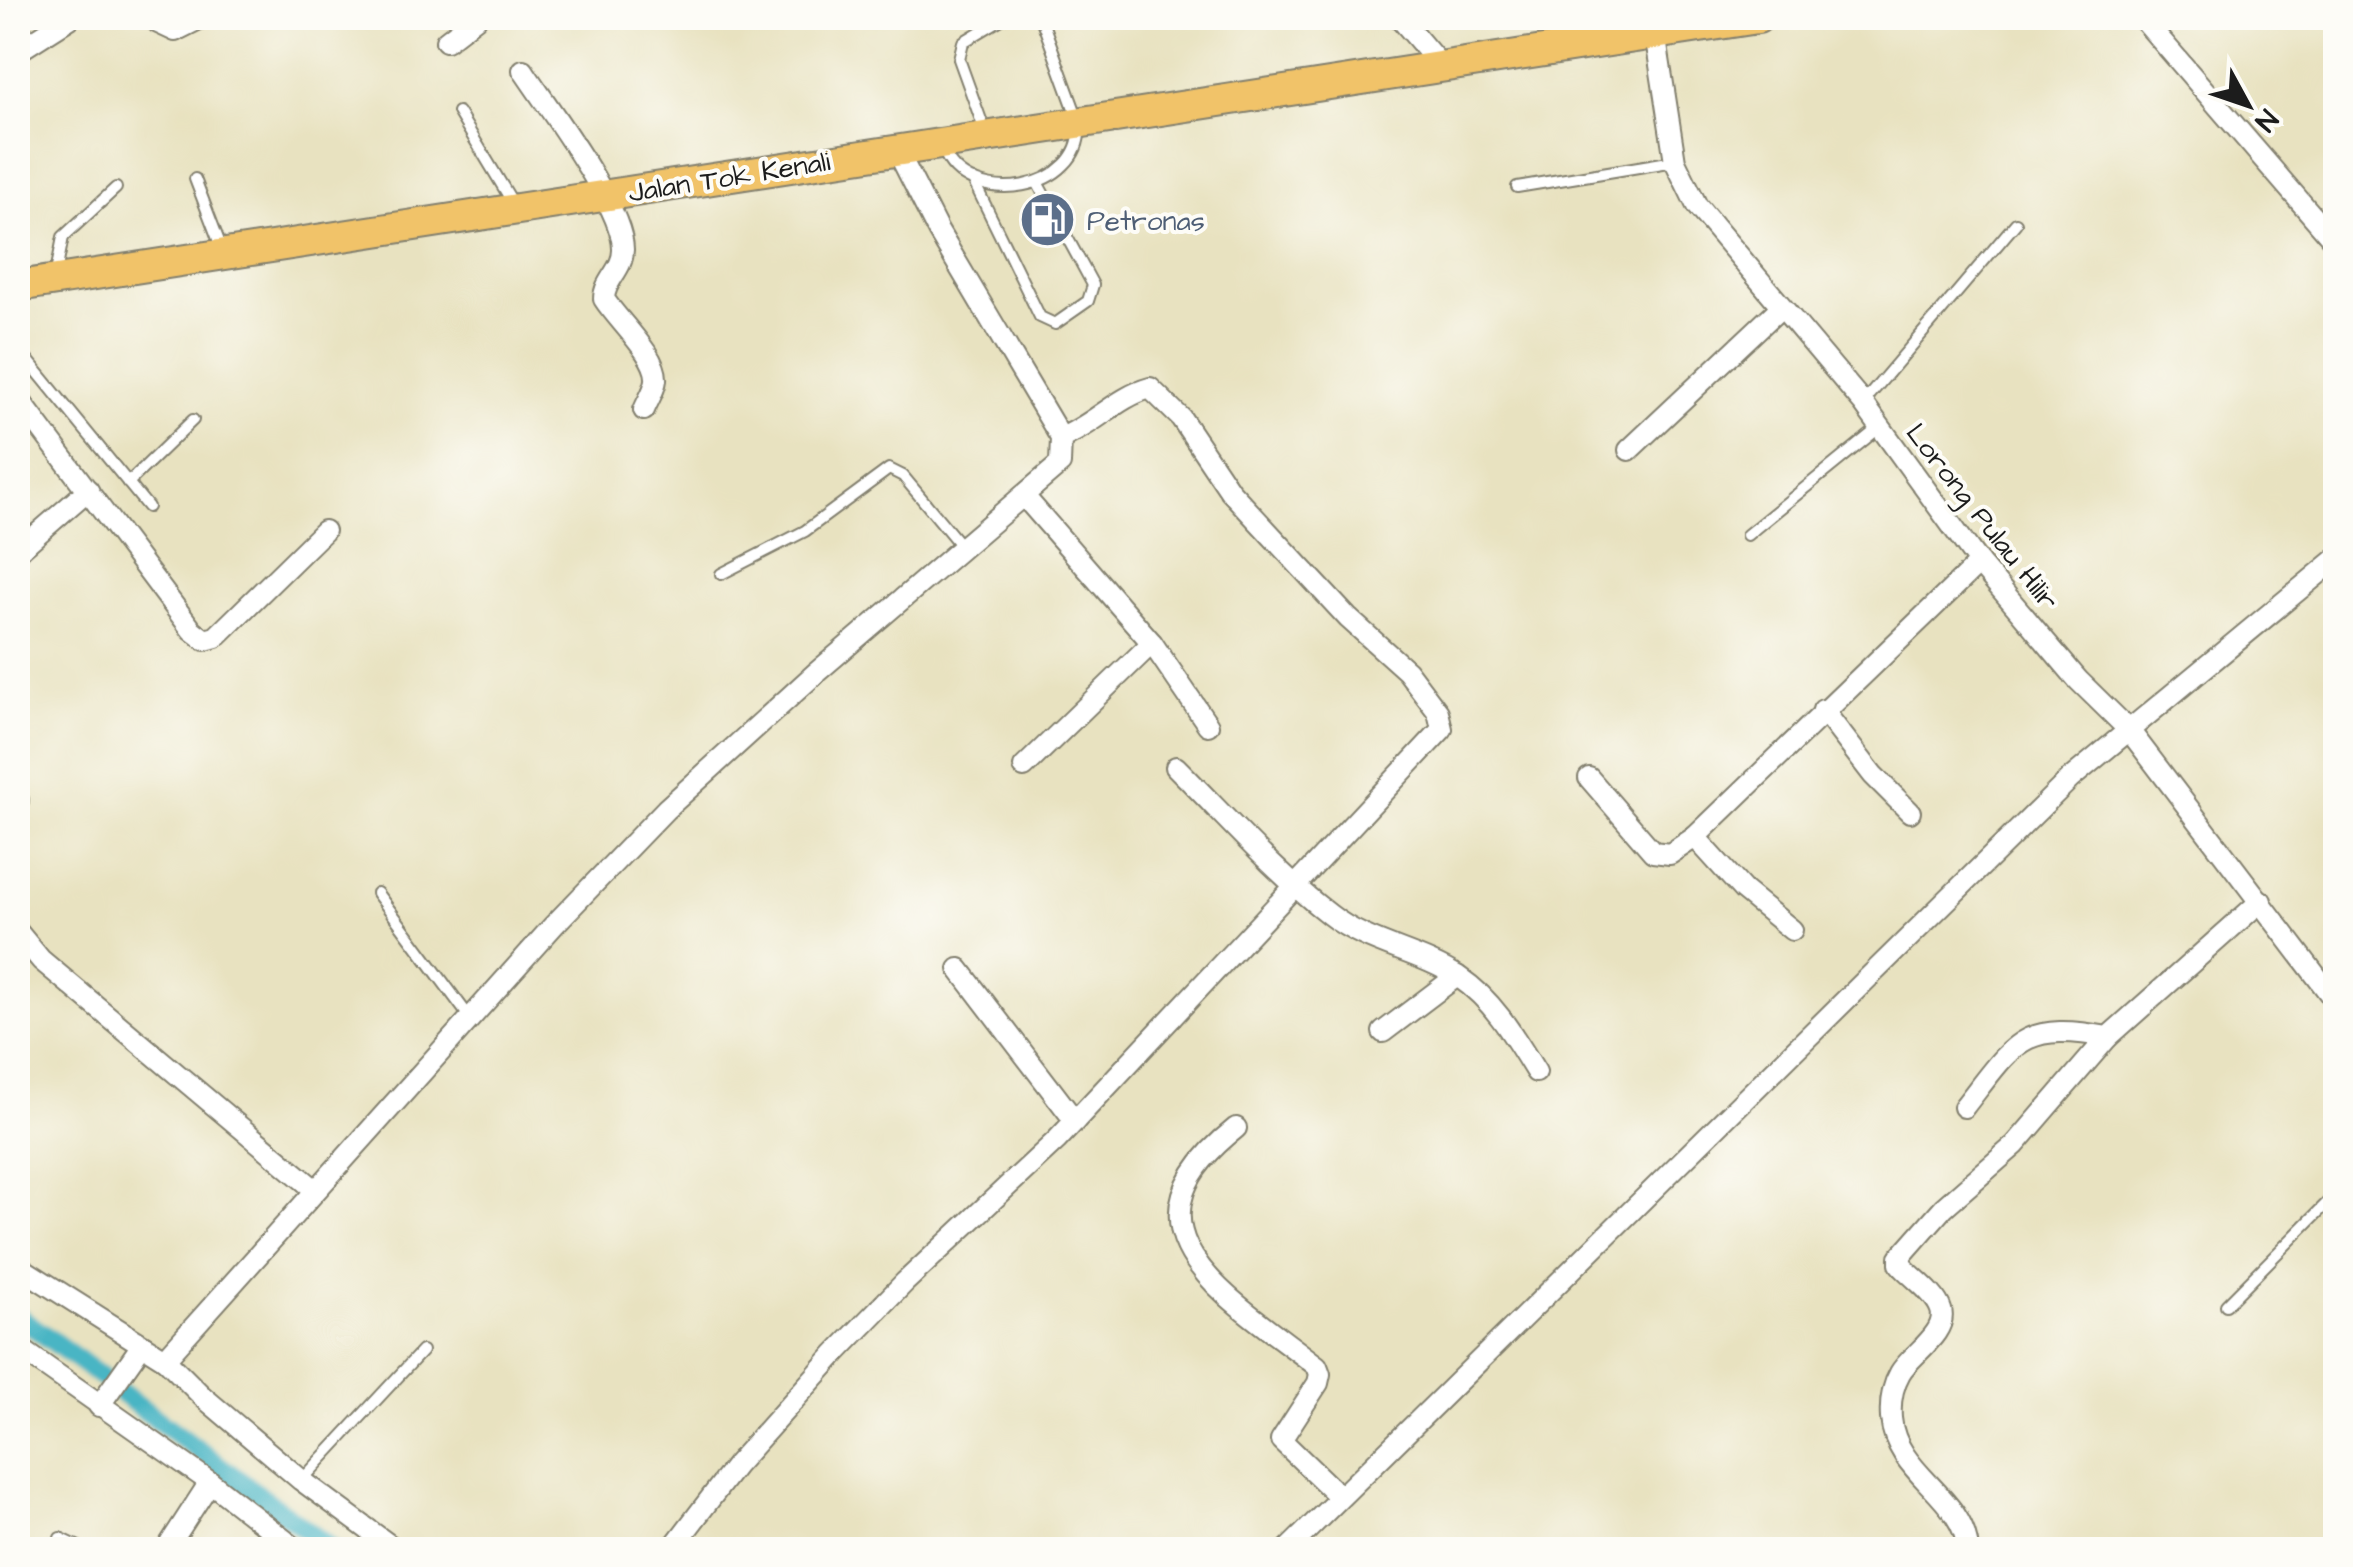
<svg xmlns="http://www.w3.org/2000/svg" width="2353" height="1567" font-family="'Architects Daughter',sans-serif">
	<rect width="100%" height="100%" fill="#fdfcf7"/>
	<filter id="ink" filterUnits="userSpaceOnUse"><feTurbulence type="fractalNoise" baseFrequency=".01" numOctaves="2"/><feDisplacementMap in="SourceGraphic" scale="20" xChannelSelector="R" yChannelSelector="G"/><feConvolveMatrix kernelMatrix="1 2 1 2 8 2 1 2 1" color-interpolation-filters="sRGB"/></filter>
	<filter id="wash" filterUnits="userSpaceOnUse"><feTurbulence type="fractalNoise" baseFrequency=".0048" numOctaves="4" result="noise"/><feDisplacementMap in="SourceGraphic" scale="40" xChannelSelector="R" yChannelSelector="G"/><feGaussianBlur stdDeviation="2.25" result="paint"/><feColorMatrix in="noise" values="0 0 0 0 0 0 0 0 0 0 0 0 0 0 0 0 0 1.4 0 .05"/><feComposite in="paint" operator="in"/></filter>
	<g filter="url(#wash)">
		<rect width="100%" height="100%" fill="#e8e2c0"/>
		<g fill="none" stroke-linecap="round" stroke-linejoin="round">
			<g stroke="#48b5c4" stroke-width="20">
				<polyline points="18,1316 106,1380"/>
				<polyline points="120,1392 333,1550"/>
			</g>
		</g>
	</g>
	<g filter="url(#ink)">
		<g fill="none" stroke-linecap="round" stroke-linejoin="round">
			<defs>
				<g id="lane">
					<polyline points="458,112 514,205"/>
					<polyline points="986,134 959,59 963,42 1003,18"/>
					<path d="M943,149C966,212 1087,192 1079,122L1041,18"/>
					<polyline points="195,179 223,252"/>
					<polyline points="973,180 1040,317 1055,324 1088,301 1093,285 1037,182"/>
					<polyline points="1517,187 1675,161"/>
					<polyline points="55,278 63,237 116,188"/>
					<polyline points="18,348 148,507"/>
					<polyline points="1863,403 2016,223"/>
					<polyline points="128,483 193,420"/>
					<polyline points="1747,535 1880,427"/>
					<polyline points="721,574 805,531 889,469 903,476 962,547"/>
					<polyline points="377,893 470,1018"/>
					<polyline points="2226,1305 2336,1194"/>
					<polyline points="302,1480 422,1351"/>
					<polyline points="60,1538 85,1550"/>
				</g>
				<g id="street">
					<polyline points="154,18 158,23 175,31 201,18"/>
					<polyline points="1400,18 1441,66"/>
					<polyline points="2142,18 2336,243"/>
					<polyline points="1655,33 1675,161 1697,206 1863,403 1979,563 2078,680 2129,730 2336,1002"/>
					<polyline points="446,41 476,18"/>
					<polyline points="18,51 70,18"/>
					<path d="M523,70C548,108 624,208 623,250C623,270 604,280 604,299C617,320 658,356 656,380C655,390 648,400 644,410"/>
					<polyline points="18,398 192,630 205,640 216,637 324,531"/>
					<polyline points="1629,450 1781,307"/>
					<polyline points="1024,496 1152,643 1208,725"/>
					<polyline points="18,551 88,490"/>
					<polyline points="1823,710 1873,775 1910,812"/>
					<polyline points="1024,767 1152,643"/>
					<path d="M1176,767C1226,817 1274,872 1330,915C1368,945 1419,951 1460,978C1494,1001 1515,1038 1536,1072"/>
					<polyline points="1589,778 1653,852 1670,854 1695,837"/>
					<polyline points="18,800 18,801"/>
					<polyline points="1792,930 1743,890 1695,837 1979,563"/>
					<polyline points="18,932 41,960 314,1189"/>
					<polyline points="959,969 1075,1121"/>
					<polyline points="1383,1032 1457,976"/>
					<path d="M1964,1107C2015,1042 2021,1021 2108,1037L2261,901"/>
					<path d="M1236,1128C1106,1231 1230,1298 1317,1366L1320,1374L1318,1383L1281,1440L1339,1496"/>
					<polyline points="18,1266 165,1359 202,1396 301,1480 396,1550"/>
					<polyline points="18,1347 210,1482 166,1550"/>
					<polyline points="165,1359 554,925 666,809 817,672 1060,464 1061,438 938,231 897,150"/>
					<polyline points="99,1406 142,1345"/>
					<polyline points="210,1482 297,1550"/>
					<path d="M671,1550L736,1465L836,1353L905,1282L1057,1140L1442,729L1438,712L1407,671L1348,618L1230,491L1181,418L1150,388C1117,397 1094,425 1061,438"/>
					<polyline points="1287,1550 2070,779 2336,559"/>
					<path d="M1968,1550C1963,1495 1896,1475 1891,1418C1890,1403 1892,1387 1900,1373C1910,1355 1948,1333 1941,1310C1936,1293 1911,1277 1900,1264V1257L1944,1207L2015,1145L2108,1037"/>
				</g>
				<polyline id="primary" points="18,286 1758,18"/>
			</defs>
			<use href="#lane" stroke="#827f6e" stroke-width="14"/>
			<use href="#street" stroke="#827f6e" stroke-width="24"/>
			<use href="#primary" stroke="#827f6e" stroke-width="34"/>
			<use href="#lane" stroke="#fff" stroke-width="10"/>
			<use href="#street" stroke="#fff" stroke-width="20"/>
			<use href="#primary" stroke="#f1c369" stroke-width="30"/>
		</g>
	</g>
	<defs>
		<symbol id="fuel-disc" viewBox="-11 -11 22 22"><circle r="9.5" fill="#5c6f8a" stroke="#fdfcf7"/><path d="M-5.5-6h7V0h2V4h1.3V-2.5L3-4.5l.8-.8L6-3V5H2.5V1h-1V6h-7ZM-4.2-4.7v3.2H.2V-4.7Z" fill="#fff"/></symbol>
	</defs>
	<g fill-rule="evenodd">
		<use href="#fuel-disc" x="1016" y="188" width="63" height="63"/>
	</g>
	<g text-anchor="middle" stroke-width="8" stroke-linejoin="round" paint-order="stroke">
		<g font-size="28" fill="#1c1c1c" stroke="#fdfcf7">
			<text transform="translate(729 176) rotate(-9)" y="10">Jalan Tok Kenali</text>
			<text transform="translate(1983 516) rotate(52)" y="10">Lorong Pulau Hilir</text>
		</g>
		<g font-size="28" fill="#4e5e75" stroke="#fdfcf7" text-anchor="start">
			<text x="1087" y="230">Petronas</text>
		</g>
	</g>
	<rect width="2353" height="1567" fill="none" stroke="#fdfcf7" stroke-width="60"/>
	<g transform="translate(2248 105) rotate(130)" stroke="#fdfcf7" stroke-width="8" paint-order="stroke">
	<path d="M0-8L18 38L0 25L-18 38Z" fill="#1c1c1c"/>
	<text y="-15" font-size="28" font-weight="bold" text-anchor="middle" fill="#1c1c1c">N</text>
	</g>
</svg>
